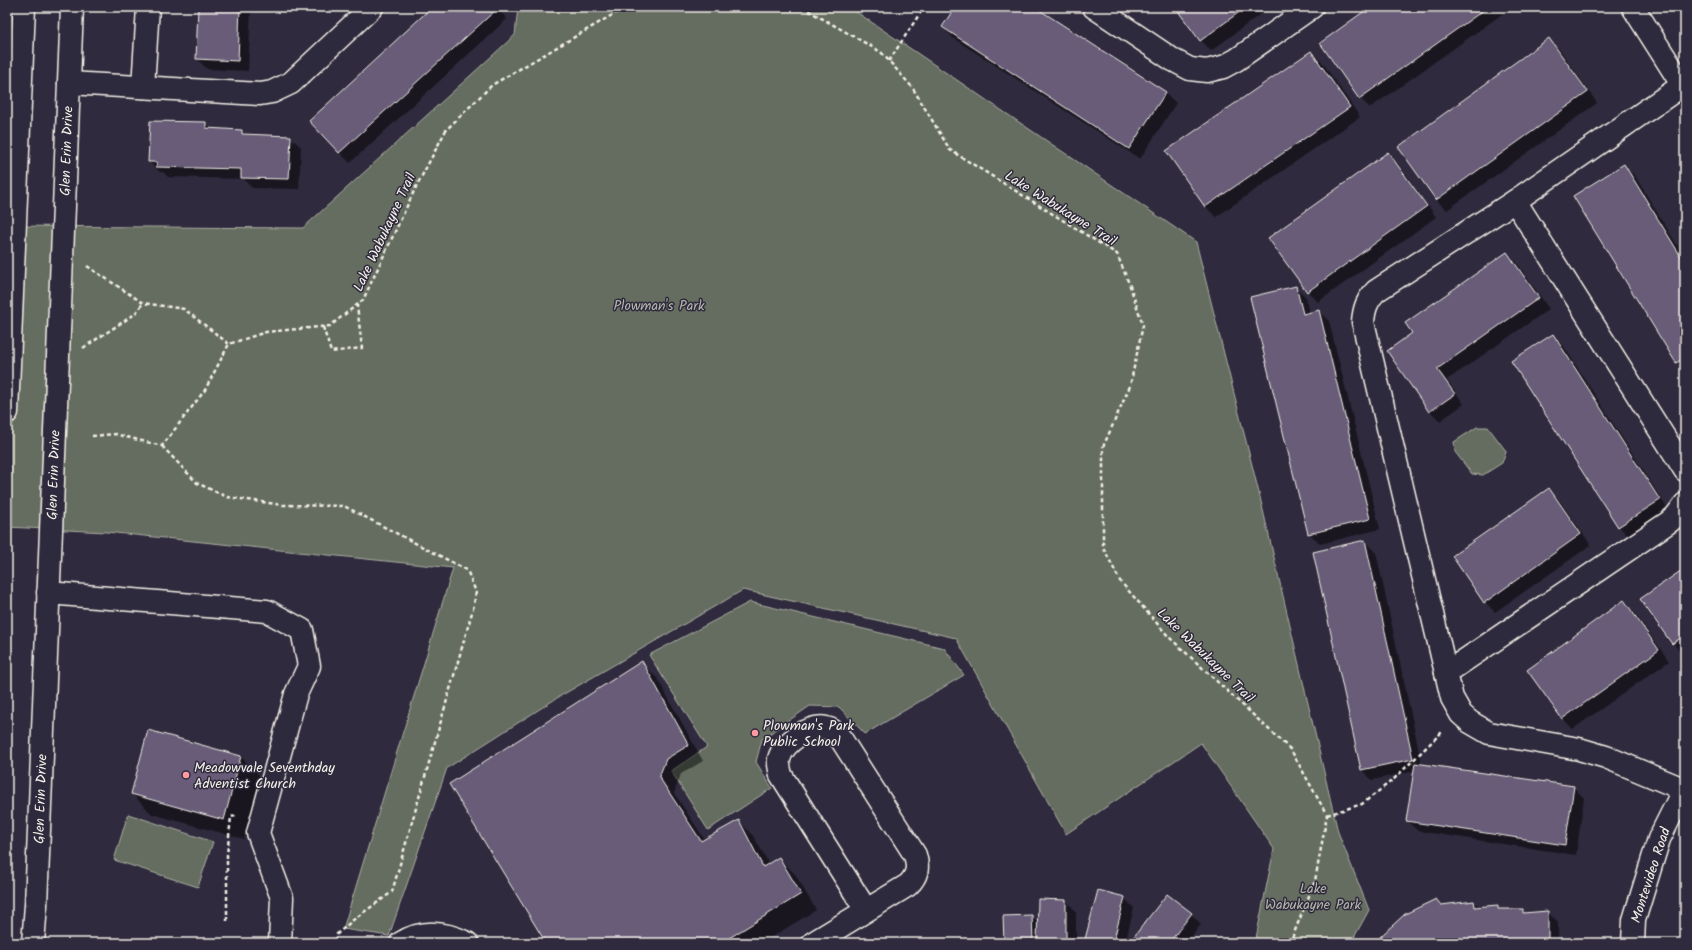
<svg xmlns="http://www.w3.org/2000/svg" width="1692" height="950" font-family="Kalam,sans-serif">
	<rect width="100%" height="100%" fill="#2f2a3d"/>
	<filter id="ink" filterUnits="userSpaceOnUse"><feTurbulence type="fractalNoise" baseFrequency=".025" numOctaves="2"/><feDisplacementMap in="SourceGraphic" scale="8" xChannelSelector="R" yChannelSelector="G"/><feConvolveMatrix kernelMatrix="1 2 1 2 8 2 1 2 1" color-interpolation-filters="sRGB"/></filter>
	<g filter="url(#ink)">
		<g fill="#656d60" stroke="#acafa4">
			<polygon points="518,7 849,7 1196,242 1259,493 1338,832 1369,910 1351,943 1255,943 1274,849 1201,743 1066,834 956,638 743,590 557,698 447,768 389,936 343,929 453,568 106,532 7,527 7,226 303,228 515,35"/>
			<polygon points="1477,427 1488,427 1506,451 1502,463 1483,475 1472,474 1455,452 1454,442"/>
			<polygon points="750,602 944,648 964,675 865,734 839,707 810,706 762,739 756,762 772,788 708,830 671,771 707,747 649,655"/>
			<polygon points="128,814 213,842 198,887 114,860"/>
		</g>
		<g fill="#0007">
			<polygon points="199,7 251,7 248,71 207,69 197,59"/>
			<polygon points="434,7 497,7 507,19 350,163 310,121"/>
			<polygon points="956,7 1033,7 1165,93 1176,103 1140,159 953,38 943,27"/>
			<polygon points="1176,7 1270,7 1211,51 1201,40"/>
			<polygon points="1371,7 1512,7 1370,108 1360,98"/>
			<polygon points="1549,40 1560,50 1597,103 1447,210 1436,200"/>
			<polygon points="1311,52 1322,62 1360,117 1216,217 1206,207 1168,151"/>
			<polygon points="206,123 212,129 242,131 246,135 290,137 301,147 299,189 252,188 244,179 168,177 163,172 160,172 149,162"/>
			<polygon points="1388,153 1398,164 1436,217 1318,302 1307,291"/>
			<polygon points="1624,166 1635,176 1685,258 1685,370 1677,363 1574,197"/>
			<polygon points="1507,253 1517,263 1549,309 1447,380 1464,404 1440,421 1430,411 1414,334"/>
			<polygon points="1295,287 1306,297 1310,313 1319,311 1329,321 1380,529 1320,544 1309,533"/>
			<polygon points="1553,335 1563,345 1669,511 1629,537 1619,526"/>
			<polygon points="1549,489 1559,500 1591,545 1495,612 1485,602"/>
			<polygon points="1365,541 1376,552 1422,765 1573,787 1584,798 1576,855 1418,831 1407,821 1415,771 1372,780 1362,770 1314,552"/>
			<polygon points="1685,569 1685,652 1683,654 1673,643"/>
			<polygon points="1624,602 1634,612 1669,661 1573,729 1563,719 1528,670"/>
			<polygon points="642,663 657,678 703,761 681,774 674,793 705,840 739,821 754,837 769,864 779,858 795,874 816,910 762,943 547,943"/>
			<polygon points="241,757 261,777 244,839 152,814 132,794"/>
			<polygon points="1124,898 1134,908 1125,943 1085,943"/>
			<polygon points="1066,901 1076,911 1076,943 1005,943 1031,916 1038,923"/>
			<polygon points="1474,902 1479,907 1497,906 1501,910 1523,910 1526,914 1547,912 1558,922 1558,943 1377,943 1441,906"/>
			<polygon points="1191,914 1201,924 1187,943 1131,943"/>
		</g>
		<g fill="#675b78" stroke="#f4f1e8">
			<polygon points="198,7 240,7 238,61 196,59"/>
			<polygon points="432,7 498,8 339,153 309,121"/>
			<polygon points="955,7 1035,7 1166,92 1129,149 942,27"/>
			<polygon points="1175,7 1246,7 1200,41"/>
			<polygon points="1370,7 1488,7 1359,99 1320,43"/>
			<polygon points="1549,38 1588,92 1436,200 1398,147"/>
			<polygon points="1311,51 1350,107 1205,207 1166,151"/>
			<polygon points="150,121 206,122 206,128 242,130 242,134 291,136 289,179 241,178 241,169 156,167 157,162 148,162"/>
			<polygon points="1388,152 1427,206 1307,292 1268,238"/>
			<polygon points="1624,164 1685,263 1685,358 1676,363 1573,196"/>
			<polygon points="1507,252 1539,298 1437,369 1455,394 1429,412 1387,351 1412,333 1405,323"/>
			<polygon points="1296,286 1303,314 1319,310 1370,519 1308,534 1250,297"/>
			<polygon points="1553,334 1660,500 1618,527 1511,361"/>
			<polygon points="1549,488 1581,534 1484,603 1452,556"/>
			<polygon points="1365,540 1413,759 1361,770 1313,552"/>
			<polygon points="1685,568 1685,635 1672,644 1640,599"/>
			<polygon points="1624,600 1659,650 1562,719 1527,670"/>
			<polygon points="642,661 689,745 666,759 659,777 701,841 739,820 763,867 779,857 801,894 721,943 546,943 449,784"/>
			<polygon points="148,730 241,756 224,820 131,794"/>
			<polygon points="1415,763 1574,786 1565,845 1406,821"/>
			<polygon points="1098,890 1125,897 1113,943 1084,943"/>
			<polygon points="1167,894 1192,913 1169,943 1129,943"/>
			<polygon points="1038,899 1066,900 1066,943 1037,943"/>
			<polygon points="1436,899 1441,905 1474,901 1475,907 1498,905 1498,909 1523,909 1523,913 1548,911 1548,943 1450,943 1449,940 1442,943 1376,943 1380,937 1405,914"/>
			<polygon points="1032,915 1033,943 1004,943 1003,916"/>
		</g>
		<g fill="none" stroke-linecap="round" stroke-linejoin="round">
			<defs>
				<g id="minor">
					<polyline points="1094,7 1173,60 1190,69 1207,71 1223,67 1236,60 1312,7"/>
					<polyline points="1633,7 1685,89"/>
					<polyline points="69,83 260,94 272,92 291,83 372,7"/>
					<polyline points="143,87 148,7"/>
					<polyline points="1515,201 1685,470"/>
					<polyline points="7,412 24,7"/>
					<polyline points="48,593 267,611 302,630 309,666 296,694 258,833 282,898 280,943"/>
					<polyline points="1446,673 1669,522 1676,516 1685,504"/>
					<path d="M1683,789L1606,757L1579,749L1489,733L1470,722L1461,714L1452,698L1363,322C1364,309 1367,300 1376,291L1515,201L1683,85"/>
					<polyline points="33,943 36,905 72,7"/>
					<path d="M401,943C423,929 445,932 467,943"/>
					<path d="M813,943L908,885C917,876 919,868 915,855L841,739C836,734 833,729 826,728C810,724 783,743 779,759C778,764 780,770 781,775L866,910"/>
					<polyline points="1633,943 1634,920 1659,839 1685,787"/>
				</g>
			</defs>
			<use href="#minor" stroke="#f4f1e8" stroke-width="25"/>
			<g stroke="#f4f1e8" stroke-width="2.5" stroke-dasharray="4 3" stroke-linecap="butt">
				<polyline points="802,7 881,52 912,87 950,150 1117,254 1130,286 1143,325 1130,386 1103,447 1103,547 1120,581 1169,637 1291,750 1327,815 1315,881 1290,943"/>
				<polyline points="889,61 924,7"/>
				<polyline points="87,266 143,303 184,309 229,344"/>
				<polyline points="323,327 331,352 362,348 357,305"/>
				<polyline points="83,348 135,314 143,303"/>
				<polyline points="92,436 115,434 162,446 205,390 229,344 266,332 330,326 363,300 415,189 446,130 492,85 626,7"/>
				<polyline points="162,446 197,483 227,497 283,505 344,506 467,570 476,592 473,609 392,892 353,920 336,935 334,943"/>
				<polyline points="1327,815 1362,804 1394,779 1443,731"/>
				<polyline points="227,921 227,855 231,817 236,816"/>
			</g>
			<use href="#minor" stroke="#2f2a3d" stroke-width="22"/>
		</g>
	</g>
	<g fill="#ff9aa2" stroke="#2f2a3d" stroke-width="1.5">
		<circle cx="755" cy="733" r="4"/>
		<circle cx="186" cy="775" r="4"/>
	</g>
	<g text-anchor="middle" stroke-width="3" stroke-linejoin="round" paint-order="stroke">
		<g font-size="14" fill="#f4f1e8" stroke="#2f2a3d">
			<text transform="translate(66 151) rotate(-88)" y="5">Glen Erin Drive</text>
			<text transform="translate(1061 208) rotate(32)" y="5">Lake Wabukayne Trail</text>
			<text transform="translate(384 232) rotate(-65)" y="5">Lake Wabukayne Trail</text>
			<text transform="translate(53 475) rotate(-88)" y="5">Glen Erin Drive</text>
			<text transform="translate(1206 655) rotate(44)" y="5">Lake Wabukayne Trail</text>
			<text transform="translate(40 799) rotate(-88)" y="5">Glen Erin Drive</text>
			<text transform="translate(1650 875) rotate(-72)" y="5">Montevideo Road</text>
		</g>
		<g font-size="14" fill="#b4b6ab" stroke="#2f2a3d">
			<text x="659" y="310">Plowman's Park</text>
			<text x="1313" y="893">Lake<tspan x="1313" dy="16">Wabukayne Park</tspan></text>
		</g>
		<g font-size="14" fill="#f4f1e8" stroke="#2f2a3d" text-anchor="start">
			<text x="763" y="730">Plowman's Park<tspan x="763" dy="16">Public School</tspan></text>
			<text x="194" y="772">Meadowvale Seventhday<tspan x="194" dy="16">Adventist Church</tspan></text>
		</g>
	</g>
	<rect width="1692" height="950" fill="none" stroke="#2f2a3d" stroke-width="24"/>
	<rect x="12" y="12" width="1668" height="926" fill="none" stroke="#f4f1e8" stroke-width="1.5" filter="url(#ink)"/>
</svg>
